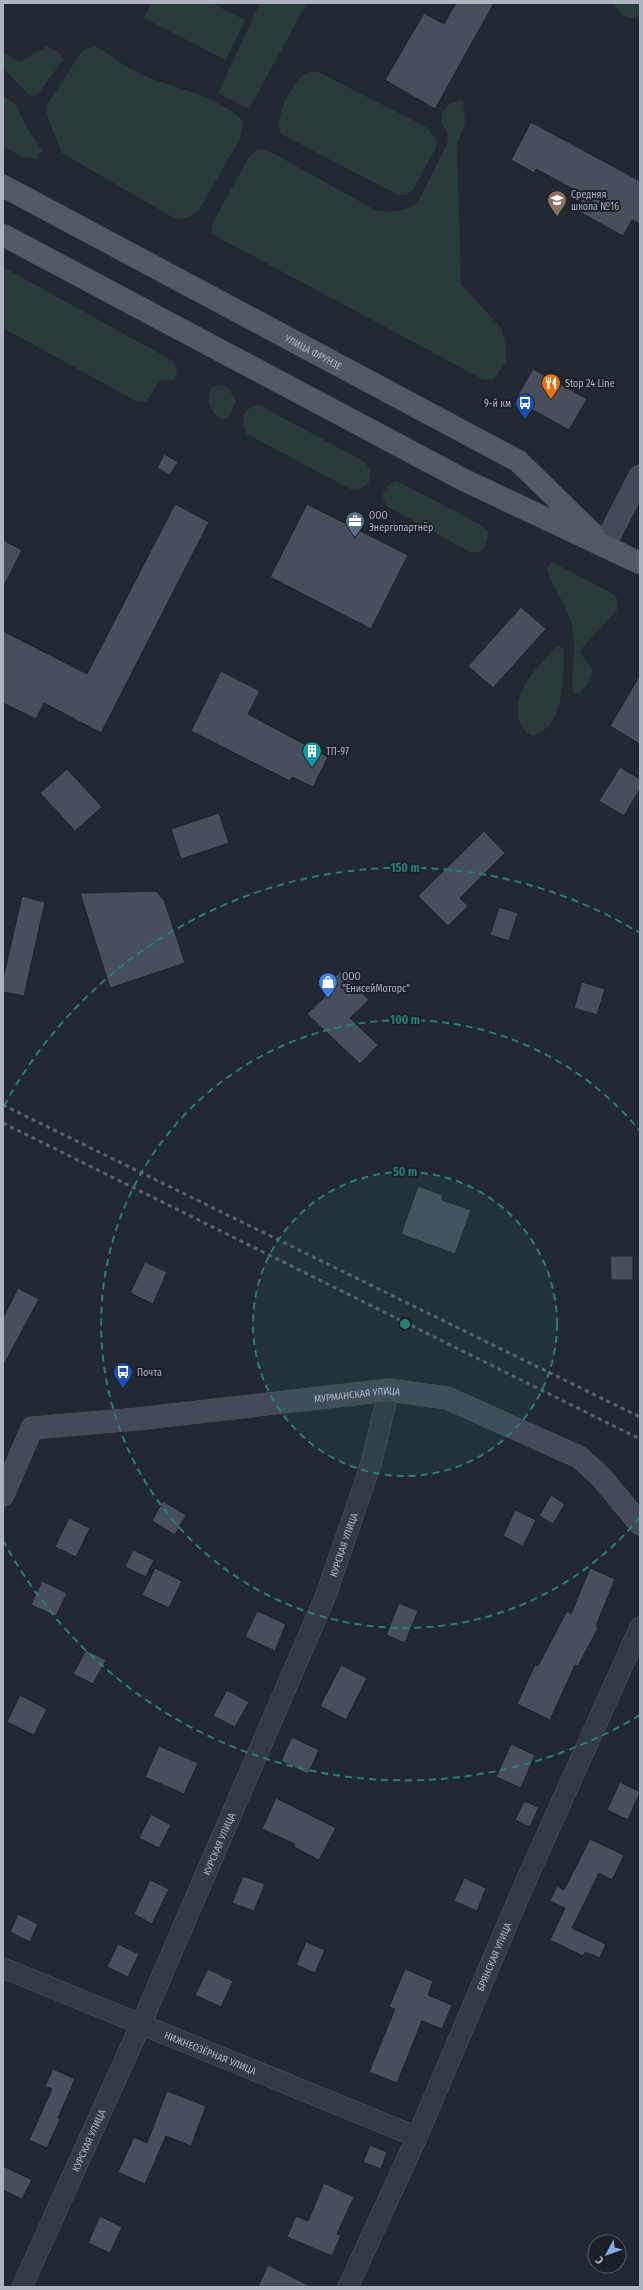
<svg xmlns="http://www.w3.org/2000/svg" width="643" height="2290" font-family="'Fira Sans Condensed',sans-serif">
	<rect width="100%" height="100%" fill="#212832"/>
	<g fill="#2a3a3a">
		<polygon points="151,3 211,3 245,20 226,60 144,18"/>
		<polygon points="260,3 307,3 249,109 218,93"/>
		<polygon points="613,3 640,3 640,14 632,19 622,15"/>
		<polygon points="47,46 61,54 63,60 37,95 30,96 3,68 3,53 20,62"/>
		<path d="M94,46C109,52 119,63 133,70C165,88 219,93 243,122L240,139L198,211C190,218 184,220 174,218L62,153L47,115V105L82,51Z"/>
		<path d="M312,71L318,72L426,127L437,141L436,148L412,191L406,195H398L281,134C272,119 295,74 312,71Z"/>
		<polygon points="3,95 17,106 26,127 42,150 37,159 22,157 3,146"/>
		<path d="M463,101L465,123L457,144L461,284L501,328L506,347V361L494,379L484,380L212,234V224L249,157L258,149L269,151L375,210C390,213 406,212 418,202L448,142L447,132L441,123L442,113L450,103Z"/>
		<polygon points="3,267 173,361 177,370 174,380 159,381 147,401 138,402 3,328"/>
		<path d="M220,385L228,388L236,401L229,418L221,419C208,409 207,402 211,387Z"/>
		<path d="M259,405L365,462C375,477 371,490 350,489L247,434C240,419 241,409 259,405Z"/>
		<path d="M397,481L481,525L489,533L484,548L478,552H470L388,507C378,495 384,486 397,481Z"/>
		<path d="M552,562L613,594L618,600L617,610L582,648L580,653L593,670L588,683L580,693H573C571,670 577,648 572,625C567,604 552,588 547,568Z"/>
		<path d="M560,646L564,651C562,680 566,725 533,736C524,732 519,724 518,715C515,686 539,667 556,647Z"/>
	</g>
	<g fill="#484f5c" stroke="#1c212a">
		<polygon points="456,3 494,3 435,109 385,80 424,13 444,24"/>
		<polygon points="531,122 640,181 640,224 632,220 623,236 576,210 584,195 536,169 534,173 511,160"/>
		<polygon points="533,369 587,399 569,430 515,400"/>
		<polygon points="164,454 178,462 170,475 157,468"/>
		<polygon points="175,504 209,522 101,733 44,703 36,719 3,703 3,631 87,674"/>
		<polygon points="307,504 408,555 371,629 270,577"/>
		<polygon points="3,540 22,550 3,588"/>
		<polygon points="521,607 546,629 493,688 468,666"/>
		<polygon points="221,671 260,691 248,714 328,757 313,787 292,777 290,781 191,731"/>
		<polygon points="640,675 640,744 610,726"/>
		<polygon points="620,767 640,779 640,789 624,816 599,801"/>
		<polygon points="67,769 102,807 75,831 40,793"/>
		<polygon points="219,813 229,843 181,859 171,829"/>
		<polygon points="484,831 505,853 460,898 468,906 448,926 418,896"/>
		<polygon points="156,891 164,900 185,963 110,988 80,893"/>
		<polygon points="22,896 45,902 24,996 3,992 3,979"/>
		<polygon points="499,907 518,913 509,941 490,935"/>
		<polygon points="341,971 369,1000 350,1018 378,1045 360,1064 307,1014 332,990 327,985"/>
		<polygon points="582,982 605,989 597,1015 574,1008"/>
		<polygon points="418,1186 443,1195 442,1200 471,1210 455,1254 401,1234"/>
		<polygon points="610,1256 633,1256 633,1280 611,1280"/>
		<polygon points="145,1262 167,1272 153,1304 130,1293"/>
		<polygon points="18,1288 39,1299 3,1366 3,1318"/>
		<polygon points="551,1495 565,1504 553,1524 539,1516"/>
		<polygon points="163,1501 186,1515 175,1535 152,1521"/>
		<polygon points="515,1510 536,1520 523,1546 503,1536"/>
		<polygon points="69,1518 90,1528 76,1557 55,1547"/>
		<polygon points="133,1550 154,1560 146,1577 125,1567"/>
		<polygon points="155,1568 182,1581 169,1608 142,1595"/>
		<polygon points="590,1568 615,1579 596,1626 598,1628 578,1666 575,1665 550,1720 517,1704 535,1665 538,1666 567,1611 571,1614"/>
		<polygon points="42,1581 67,1593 56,1616 31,1605"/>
		<polygon points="399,1603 418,1611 405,1643 386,1635"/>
		<polygon points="257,1611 286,1624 275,1651 245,1637"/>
		<polygon points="86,1650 106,1660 93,1684 73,1674"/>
		<polygon points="341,1665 367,1678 346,1720 320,1706"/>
		<polygon points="227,1690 249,1702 235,1727 213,1716"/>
		<polygon points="20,1695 47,1709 34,1735 7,1722"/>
		<polygon points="292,1737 319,1750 308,1774 281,1761"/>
		<polygon points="511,1744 535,1755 521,1788 496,1777"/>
		<polygon points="159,1746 198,1763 184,1794 145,1777"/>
		<polygon points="620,1782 640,1792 628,1820 607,1810"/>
		<polygon points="276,1798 336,1828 319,1860 294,1847 295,1844 262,1829"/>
		<polygon points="524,1801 539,1807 530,1827 515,1820"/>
		<polygon points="151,1814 171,1825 159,1848 139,1838"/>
		<polygon points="590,1839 624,1855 612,1880 599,1873 572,1928 606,1944 600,1958 585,1952 583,1956 550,1940 565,1908 550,1901 557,1886 564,1890"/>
		<polygon points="243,1876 265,1884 254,1911 232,1903"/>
		<polygon points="464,1878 486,1888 477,1911 454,1901"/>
		<polygon points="150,1880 169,1889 152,1924 134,1914"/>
		<polygon points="18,1914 38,1924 30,1942 10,1932"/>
		<polygon points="306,1942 325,1950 315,1973 296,1965"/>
		<polygon points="118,1944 139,1954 128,1977 107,1967"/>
		<polygon points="208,1969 233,1981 221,2007 195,1995"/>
		<polygon points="405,1969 433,1981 428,1995 452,2005 442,2029 422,2021 397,2083 369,2072 395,2009 389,2007"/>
		<polygon points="53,2069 75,2079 58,2118 60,2119 47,2148 29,2140 52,2089 45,2086"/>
		<polygon points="167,2091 206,2106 191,2146 166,2136 145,2184 118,2172 134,2137 147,2143"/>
		<polygon points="370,2145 387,2152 381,2169 363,2162"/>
		<polygon points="3,2166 32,2180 22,2199 3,2190"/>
		<polygon points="324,2183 354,2197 337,2234 341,2235 332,2256 287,2237 296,2216 308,2221"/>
		<polygon points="100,2216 122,2227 110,2253 88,2243"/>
		<polygon points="268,2265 312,2287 258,2287"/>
	</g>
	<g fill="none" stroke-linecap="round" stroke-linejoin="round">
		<defs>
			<g id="minor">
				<path id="s1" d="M3,1968L417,2137"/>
				<path id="s2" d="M22,2287L141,2024L326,1595L371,1464L389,1390"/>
				<path id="s3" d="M348,2287L417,2137L525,1883L640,1627"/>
			</g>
			<g id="secondary">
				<polyline points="604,546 640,476"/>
				<path id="s4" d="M3,1495L32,1428L137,1419L389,1390L447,1398L579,1457L601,1477L640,1524"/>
			</g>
			<g id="primary">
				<path id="s5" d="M3,186L518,461L593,534"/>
				<polyline points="3,235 464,480 640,563"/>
			</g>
		</defs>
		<use href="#minor" stroke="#525761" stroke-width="21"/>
		<use href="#secondary" stroke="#525761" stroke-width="23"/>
		<use href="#primary" stroke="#3e434d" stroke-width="23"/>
		<use href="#minor" stroke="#343a43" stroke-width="20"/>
		<use href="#secondary" stroke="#434956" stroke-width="22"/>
		<use href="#primary" stroke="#525963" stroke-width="22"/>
		<g stroke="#5b636f" stroke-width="3" stroke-dasharray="4 4" stroke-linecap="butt">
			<polyline points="3,1105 640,1417"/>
			<polyline points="3,1123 640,1439"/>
		</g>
	</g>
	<circle cx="405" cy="1324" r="152" fill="#277f7a" fill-opacity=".12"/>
	<g fill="none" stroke="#277f7a" stroke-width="2" stroke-dasharray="7 5">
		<circle cx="405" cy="1324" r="152"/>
		<path d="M640 1517A304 304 0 1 1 640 1131"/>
		<path d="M640 1715A456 456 0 0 1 4 1542M4 1106A456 456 0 0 1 640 933"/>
	</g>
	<defs>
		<symbol id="school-pin" viewBox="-11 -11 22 30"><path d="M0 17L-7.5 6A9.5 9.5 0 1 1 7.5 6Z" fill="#8d6e63" stroke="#1a1f28"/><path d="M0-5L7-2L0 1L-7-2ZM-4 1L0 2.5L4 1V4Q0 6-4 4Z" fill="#fff"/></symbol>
		<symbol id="restaurant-pin" viewBox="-11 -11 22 30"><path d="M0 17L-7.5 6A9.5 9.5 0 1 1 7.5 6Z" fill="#e8710a" stroke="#1a1f28"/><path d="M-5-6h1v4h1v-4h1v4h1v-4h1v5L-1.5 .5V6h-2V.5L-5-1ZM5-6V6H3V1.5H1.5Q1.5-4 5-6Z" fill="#fff"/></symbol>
		<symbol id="bus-pin" viewBox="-11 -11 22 30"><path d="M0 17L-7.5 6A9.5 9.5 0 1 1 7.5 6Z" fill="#1a4fb4" stroke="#1a1f28"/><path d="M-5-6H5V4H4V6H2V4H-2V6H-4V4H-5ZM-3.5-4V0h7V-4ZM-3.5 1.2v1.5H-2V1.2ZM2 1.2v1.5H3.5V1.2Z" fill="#fff"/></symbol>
		<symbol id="office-pin" viewBox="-11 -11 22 30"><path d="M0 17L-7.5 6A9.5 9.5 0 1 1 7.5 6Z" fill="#5c6f8a" stroke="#1a1f28"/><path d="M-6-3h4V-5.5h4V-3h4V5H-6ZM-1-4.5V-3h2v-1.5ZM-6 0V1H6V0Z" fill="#fff"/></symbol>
		<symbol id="building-pin" viewBox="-11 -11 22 30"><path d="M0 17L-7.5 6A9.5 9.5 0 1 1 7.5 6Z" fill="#0f9aa8" stroke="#1a1f28"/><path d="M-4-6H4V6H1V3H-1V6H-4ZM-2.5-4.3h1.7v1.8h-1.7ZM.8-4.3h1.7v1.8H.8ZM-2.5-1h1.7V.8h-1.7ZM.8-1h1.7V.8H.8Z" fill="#fff"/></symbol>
		<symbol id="shop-pin" viewBox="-11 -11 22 30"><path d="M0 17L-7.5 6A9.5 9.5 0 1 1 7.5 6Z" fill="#3f7fe0" stroke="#1a1f28"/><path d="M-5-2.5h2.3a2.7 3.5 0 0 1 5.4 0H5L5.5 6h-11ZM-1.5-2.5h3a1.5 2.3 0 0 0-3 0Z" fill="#fff"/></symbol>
	</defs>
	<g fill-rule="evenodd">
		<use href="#school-pin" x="546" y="189" width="22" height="30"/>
		<use href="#restaurant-pin" x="540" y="372" width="22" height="30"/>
		<use href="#bus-pin" x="514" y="392" width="22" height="30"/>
		<use href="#office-pin" x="344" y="510" width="22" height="30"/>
		<use href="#building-pin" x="301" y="740" width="22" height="30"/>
		<use href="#shop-pin" x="317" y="971" width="22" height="30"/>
		<use href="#bus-pin" x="112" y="1361" width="22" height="30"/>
	</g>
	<g text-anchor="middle" stroke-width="4" stroke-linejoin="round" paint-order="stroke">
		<g font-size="10" fill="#aeb4c0" stroke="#1a1f28" text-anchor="start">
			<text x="571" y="198">Средняя<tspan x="571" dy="12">школа №16</tspan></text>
			<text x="565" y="387">Stop 24 Line</text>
			<text x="511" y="407" text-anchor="end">9-й км</text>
			<text x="369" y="519">ООО<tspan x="369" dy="12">Энергопартнёр</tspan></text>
			<text x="326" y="755">ТП-97</text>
			<text x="342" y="980">ООО<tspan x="342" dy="12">"ЕнисейМоторс"</tspan></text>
			<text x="137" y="1376">Почта</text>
		</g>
		<g font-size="10" fill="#aeb4c0" stroke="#1a1f28">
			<text dy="4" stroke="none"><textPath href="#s5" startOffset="352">УЛИЦА ФРУНЗЕ</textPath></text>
			<text dy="4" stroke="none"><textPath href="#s4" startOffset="400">МУРМАНСКАЯ УЛИЦА</textPath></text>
			<text dy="4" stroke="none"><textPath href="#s2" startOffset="809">КУРСКАЯ УЛИЦА</textPath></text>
			<text dy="4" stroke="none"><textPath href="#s2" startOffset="485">КУРСКАЯ УЛИЦА</textPath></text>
			<text dy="4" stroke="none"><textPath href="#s3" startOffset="361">БРЯНСКАЯ УЛИЦА</textPath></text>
			<text dy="4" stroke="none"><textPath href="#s1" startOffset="224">НИЖНЕОЗЁРНАЯ УЛИЦА</textPath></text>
			<text dy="4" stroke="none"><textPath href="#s2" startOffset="161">КУРСКАЯ УЛИЦА</textPath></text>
		</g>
	</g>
	<circle cx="405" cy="1324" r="6" fill="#277f7a" stroke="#1a1f28" stroke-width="2"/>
	<g font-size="12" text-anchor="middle" font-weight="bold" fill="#277f7a" stroke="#1a1f28" stroke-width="4" stroke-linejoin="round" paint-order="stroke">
		<text x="405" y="872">150 m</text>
		<text x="405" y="1024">100 m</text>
		<text x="405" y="1176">50 m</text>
	</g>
	<rect width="643" height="2290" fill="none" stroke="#aeb4c0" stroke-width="8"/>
	<g transform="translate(607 2254) rotate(229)"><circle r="19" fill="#1a1f28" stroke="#555b65"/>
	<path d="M0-3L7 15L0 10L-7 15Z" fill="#8aabea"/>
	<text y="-6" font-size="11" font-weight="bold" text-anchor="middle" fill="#aeb4c0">С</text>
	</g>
</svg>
